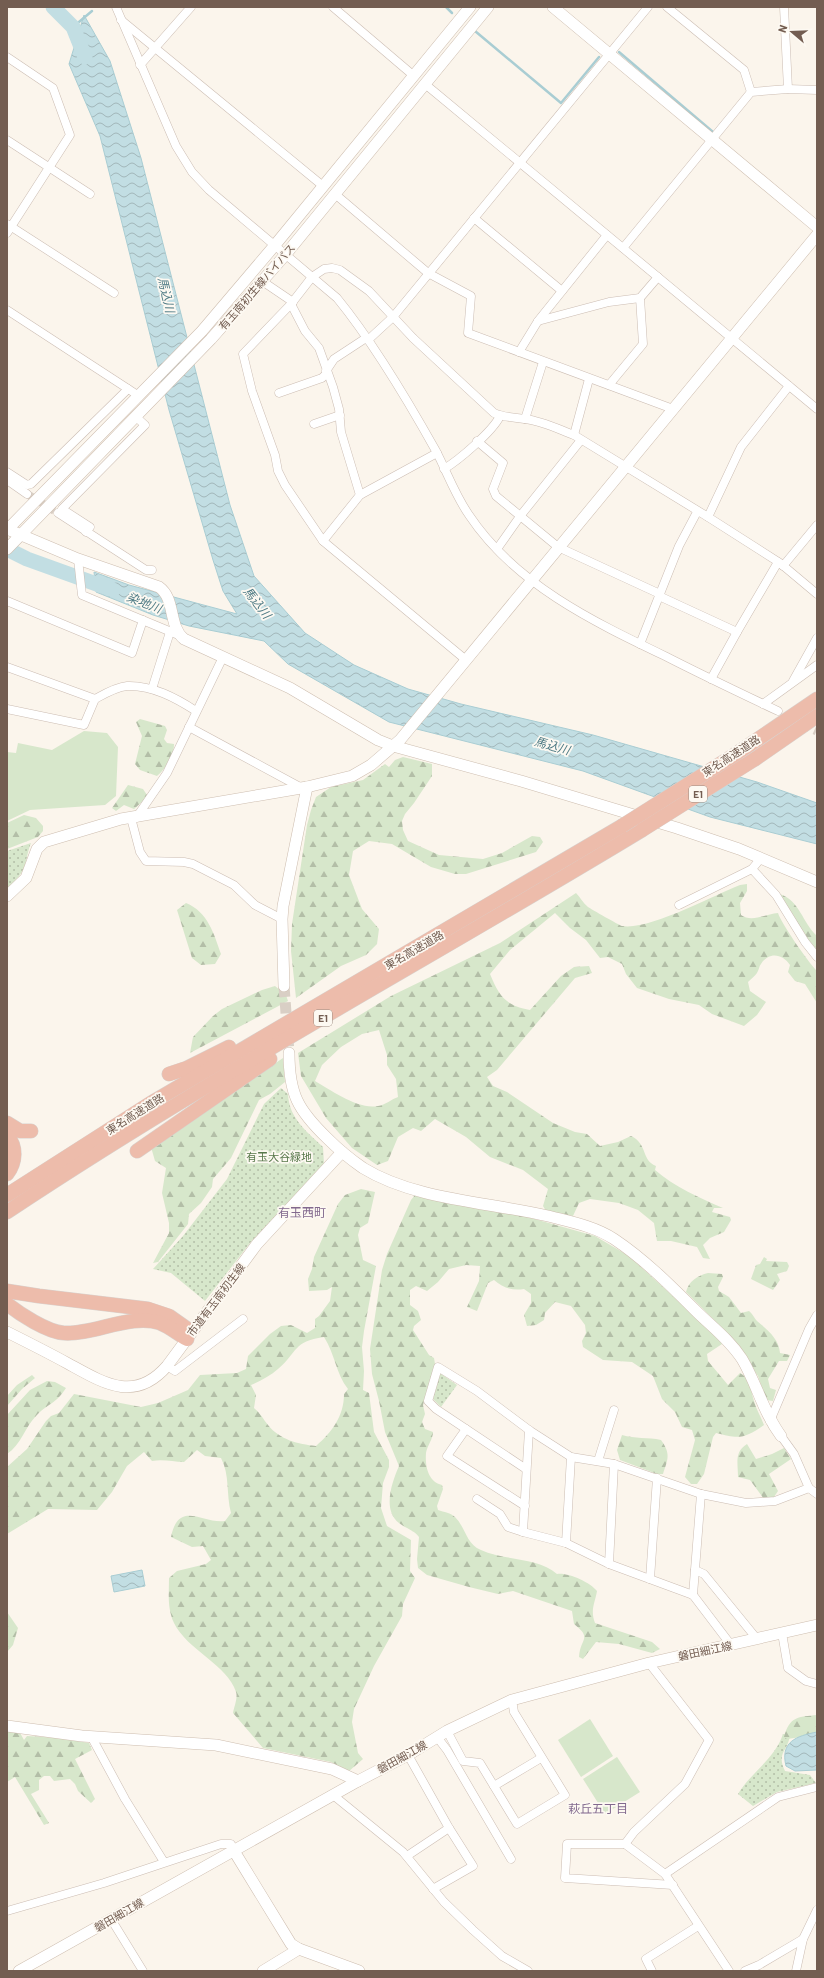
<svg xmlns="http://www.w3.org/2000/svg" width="824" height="1978" font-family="Barlow,'Noto Sans JP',sans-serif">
	<defs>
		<pattern id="grass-dots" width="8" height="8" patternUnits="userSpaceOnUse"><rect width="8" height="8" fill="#d7e7cb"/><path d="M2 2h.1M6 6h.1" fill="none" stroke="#b3bea7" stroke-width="1.8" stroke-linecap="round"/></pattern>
		<pattern id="forest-firs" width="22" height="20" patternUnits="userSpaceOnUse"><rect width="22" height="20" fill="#d7e7cb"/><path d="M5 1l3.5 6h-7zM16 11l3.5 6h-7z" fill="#b3bea7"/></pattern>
		<pattern id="water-waves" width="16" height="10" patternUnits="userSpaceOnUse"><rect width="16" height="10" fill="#c2dee3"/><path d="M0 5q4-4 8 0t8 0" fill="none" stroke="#a2b7ba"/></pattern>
	</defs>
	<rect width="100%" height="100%" fill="#fbf5ec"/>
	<g fill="url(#grass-dots)">
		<path d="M31,843C28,850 28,854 26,861C24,873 15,881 7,888V851Z"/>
		<path d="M281,1088L288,1094C289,1118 306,1131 323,1147L324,1164L250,1243L205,1301L171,1273L153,1269L183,1236L227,1179L264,1104Z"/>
		<polygon points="440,1373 457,1385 441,1407 433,1399"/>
		<path d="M783,1734L790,1735C788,1752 776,1752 785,1771L810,1775L816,1783L777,1792L753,1806L738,1794C751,1772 775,1759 783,1734Z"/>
	</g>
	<g fill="url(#forest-firs)" fill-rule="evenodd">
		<path d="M140,719L165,726L167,730L164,739L167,743L174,744C174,757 166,768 157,776L140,770L135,764L142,736L136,722Z"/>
		<polygon points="403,757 432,764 432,776 414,803 405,814 402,821 403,830 408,841 439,855 483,859 502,853 532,836 540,837 543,842 536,852 466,874 455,874 431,867 392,844 369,841 353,851 349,875 362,909 379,929 377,944 366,955 341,966 296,998 291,951 292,924 307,825 311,810 316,797 331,787 363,780 385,764 389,767 395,760"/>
		<polygon points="128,785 143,789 147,795 144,800 134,809 124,805 116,811 112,808"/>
		<polygon points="24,815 36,818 43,826 43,831 38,837 7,849 7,823"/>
		<path d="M747,884V891L740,903L741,915C752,923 765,914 778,913C781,923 808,962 817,971V1003L805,984L795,981L788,972L790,965C783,954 769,951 761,964C759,966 759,970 757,973C755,976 751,979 748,982L750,991L766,1002L757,1015L744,1026L712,1014L699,1005L669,999L637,988L626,974L622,964L608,957L600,958L586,940L570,928L555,913L510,950L490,974C499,996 506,1006 530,1010L561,976L574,967L589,966L592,973L575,978L497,1070L487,1077L493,1086L507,1092L553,1123L575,1132L587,1134L600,1146L618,1142L631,1136C648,1144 641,1160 656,1166L655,1170C673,1186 702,1199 723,1208H714L712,1212L730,1217L731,1220L724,1232L710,1238L703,1245L710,1259L703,1258L697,1247L671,1241H657L654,1223L638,1210L619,1203L590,1199L579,1203L573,1216L546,1211L543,1206L548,1189L523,1170L490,1157L466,1137L435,1119L421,1131L413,1128L398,1137L388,1161L377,1165L352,1148L326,1118L301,1076L298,1053L391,996L500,943L576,893C580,897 583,903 588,907C591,909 619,925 622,926C648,931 714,895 740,885ZM379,1030L387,1055V1065L396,1079L398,1097C392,1099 385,1105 378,1106C358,1110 331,1090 315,1081L322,1065L341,1047L362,1034Z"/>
		<path d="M780,894C800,901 802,922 817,936V950L807,939Z"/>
		<path d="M186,903C208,912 214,934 221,954L215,964L201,965L192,958L177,910Z"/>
		<polygon points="275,986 281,991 285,992 288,1001 190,1053 193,1037 213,1016 222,1009 262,990"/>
		<polygon points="283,1058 285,1082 270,1094 259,1100 231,1158 213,1179 212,1187 201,1203 189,1214 188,1224 158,1262 153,1263 169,1233 169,1223 162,1193 166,1168 155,1161 151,1147"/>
		<path d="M361,1189L375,1192L368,1223L360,1228L358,1235L363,1260L376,1266L364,1331L362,1347L364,1371L363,1390L369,1393L374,1432L389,1460V1467L383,1483L381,1508L387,1526L411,1540L410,1571L415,1578L403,1604L402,1616L374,1666L354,1709L352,1722L358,1753L363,1759L348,1772L331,1762L263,1748L233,1713C234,1707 238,1698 236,1692C228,1665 187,1650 174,1623C167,1608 169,1594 169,1578L177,1571L206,1564L211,1560L203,1546L192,1547L171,1537C179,1499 202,1524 225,1521L231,1513C226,1494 230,1475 221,1458L205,1456L197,1450L184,1462C173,1462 164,1459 152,1461L144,1452L127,1466L112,1492L97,1510L48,1509L7,1534V1467L27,1449L46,1421L51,1416L59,1413L74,1394L141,1407L158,1403L188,1390L200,1375L237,1373L246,1369L248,1356L270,1334L281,1326L291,1325L307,1333L315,1328V1319L319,1316L330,1301L332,1287L327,1290L309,1291L308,1279L312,1269L314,1257L338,1204L345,1195ZM324,1337C335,1354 336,1374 348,1389L344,1394C344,1416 332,1432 316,1446C298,1444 280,1440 268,1425C263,1419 261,1414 254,1408L256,1395L251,1385C260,1381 270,1376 278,1369C299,1351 292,1342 324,1337Z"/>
		<path d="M415,1195L524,1216L595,1236L629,1256L720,1339L722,1344L707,1354L708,1361L728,1385L740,1373C750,1378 751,1391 754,1401C756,1409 761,1417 764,1425C744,1439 739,1439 716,1433L713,1437L704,1474L697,1484H691L685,1477L695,1440L692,1430L682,1427L675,1412L662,1399L653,1376L632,1362L603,1360L583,1347L582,1341L586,1333L585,1325L571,1306L555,1302L545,1313L544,1320L536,1325L527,1326L524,1315L531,1303V1294L524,1289C513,1291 503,1288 494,1280L488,1283L477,1311L467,1307L479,1281L480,1266L466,1265L449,1269L438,1282L427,1291L416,1286L410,1290V1305L418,1311L421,1320L414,1326L413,1330L429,1355L434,1358L435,1364L423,1405L425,1414L422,1422L425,1429L433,1432C433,1439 427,1446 426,1453C425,1466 428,1482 442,1485L443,1489L437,1506L438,1510C444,1512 451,1513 455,1517C466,1528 466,1544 481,1550C505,1561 538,1557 557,1574C567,1572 590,1582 597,1591C595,1603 590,1610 595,1623L652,1642L660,1649L652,1653L619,1644L596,1642L583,1659L579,1657C580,1638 593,1639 574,1624L572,1611L513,1591L498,1594L469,1587L427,1575L418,1568L417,1559L419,1537C414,1530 405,1528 399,1523C382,1510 392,1482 399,1466L385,1432L379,1401L372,1374L370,1349L382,1270L387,1254L411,1200Z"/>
		<polygon points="764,1257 767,1259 766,1261 787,1262 789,1266 787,1271 777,1274 780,1280 773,1290 751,1279 756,1265 760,1264"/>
		<path d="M708,1273L722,1274L723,1277L718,1287L719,1291L729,1297L741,1313L749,1311C753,1314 754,1318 757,1321C768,1330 779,1339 780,1353L790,1355L787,1361H779L768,1379L770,1388L776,1390L773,1401L766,1400L758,1376L727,1333L686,1292C688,1282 698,1275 708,1273Z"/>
		<polygon points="32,1375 35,1378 22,1389 7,1406 7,1396 17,1385"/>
		<path d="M47,1381L55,1382L66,1388C56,1404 47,1404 36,1416C25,1427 21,1445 7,1454V1415L30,1390Z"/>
		<path d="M622,1435C635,1439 648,1437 661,1440C671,1454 668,1459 663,1474H657L620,1460L617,1450Z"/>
		<path d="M747,1444L756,1459L772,1454L784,1448L791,1459L769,1474L778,1491L774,1497L764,1499L750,1480L738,1477C738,1463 734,1452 747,1444Z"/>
		<polygon points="7,1612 18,1628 13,1645 7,1652"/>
		<path d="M817,1715V1735L787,1739L784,1737C790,1716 798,1717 817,1715Z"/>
		<polygon points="7,1729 19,1731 24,1740 27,1736 59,1738 89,1743 92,1750 75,1759 95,1799 91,1803 78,1791 75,1784 70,1779 54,1781 50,1776 44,1776 39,1780 39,1790 31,1794 49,1823 44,1825 15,1777 7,1782"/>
	</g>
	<g fill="#d7e7cb">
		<polygon points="84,731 107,733 118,747 116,796 105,805 30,810 7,821 7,752 16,753 18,743 52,750"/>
		<polygon points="590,1719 613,1756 581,1777 558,1740"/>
		<polygon points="617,1757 640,1792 605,1814 583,1779"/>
	</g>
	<g fill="url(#water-waves)" stroke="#a9cdd3">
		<polygon points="84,15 110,61 141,158 230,505 254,576 305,633 354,665 408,689 461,704 593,735 757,782 817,803 817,844 710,817 583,771 389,722 288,664 264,641 189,626 153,615 96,592 94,572 129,585 237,614 223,591 213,560 169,410 100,136 69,64"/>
		<polygon points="142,1570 145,1586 114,1592 111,1576"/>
		<path d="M817,1732V1770L795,1771L786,1766C780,1742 796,1736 817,1732Z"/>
	</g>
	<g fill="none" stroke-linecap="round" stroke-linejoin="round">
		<g stroke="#a9cdd3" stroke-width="2.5">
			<polyline points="446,7 452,13"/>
			<polyline points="73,27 92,11"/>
			<polyline points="475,31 561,103 599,57"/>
			<polyline points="619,52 713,132"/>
		</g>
		<g stroke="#c2dee3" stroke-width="15">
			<polyline points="53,7 73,27 85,57"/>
			<polyline points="7,549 27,559 113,590"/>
		</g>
		<polyline stroke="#d9cfc5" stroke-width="8" stroke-dasharray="8 4" stroke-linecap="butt" points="27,494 58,513"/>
		<g stroke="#d9cfc5" stroke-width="11" stroke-dasharray="11 5.5" stroke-linecap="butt">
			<polyline points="800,722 817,730"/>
			<polyline points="284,986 289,1053"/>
		</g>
		<defs>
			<g id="street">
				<path d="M116,7L176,146L192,172L209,190L337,298C373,342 408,401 436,451C447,472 455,495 469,515C515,584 592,621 665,656C702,675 740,693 778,711"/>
				<polyline points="333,7 414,76"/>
				<polyline points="667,7 744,70 751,92"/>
				<polyline points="784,7 788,89"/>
				<polyline points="121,20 323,186"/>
				<polyline points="7,57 53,88 70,135 7,233"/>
				<polyline points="140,65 191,7"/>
				<polyline points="425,84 817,409"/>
				<polyline points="7,140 90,194"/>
				<polyline points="335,194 428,273 471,296 468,333 673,409"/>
				<polyline points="474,218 562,291"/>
				<polyline points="7,224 114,293"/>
				<polyline points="623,248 751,92 788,89 817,90"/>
				<polyline points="262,281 293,302"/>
				<polyline points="291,304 305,331 319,348 333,387 339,409 341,432 360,495"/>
				<polyline points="7,310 139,396"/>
				<polyline points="538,321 609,302 640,298 658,277"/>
				<polyline points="368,340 393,317 648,7"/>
				<polyline points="519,352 538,321 607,235"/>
				<polyline points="326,371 334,359 366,338"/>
				<polyline points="609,385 643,344 640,298"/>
				<polyline points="279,393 322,378 327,373"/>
				<polyline points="525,419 543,362"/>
				<polyline points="314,424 340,415"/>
				<polyline points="574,435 589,379"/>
				<polyline points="477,441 503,463 493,489 496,496 558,547 660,594"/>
				<path d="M444,469C459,460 493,431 500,416"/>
				<polyline points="7,472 27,485 31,484 128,389"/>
				<polyline points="7,480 27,494"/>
				<polyline points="58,513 146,570 152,570"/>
				<polyline points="708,517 741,447 789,386"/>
				<polyline points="86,532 90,527 62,509 145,425 136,417"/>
				<polyline points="323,541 360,495 437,453"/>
				<polyline points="497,549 521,515 581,440"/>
				<polyline points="78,559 82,595 181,636"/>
				<polyline points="783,566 817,525"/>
				<polyline points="659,596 737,632"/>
				<polyline points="7,601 132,653 143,620"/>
				<polyline points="640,644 679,546 697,512"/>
				<path d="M466,660L323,541L285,485L278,471L275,455L252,391L243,354L291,304L312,277L324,269L332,268L340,270L369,291L413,338L494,413C505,418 515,417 525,419C542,421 558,429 574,435L708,517L780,563L817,594"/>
				<polyline points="7,667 95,699"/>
				<polyline points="711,679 737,632 778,562"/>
				<polyline points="793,681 817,638"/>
				<polyline points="152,689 170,632"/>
				<polyline points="763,704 817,665"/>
				<path d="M7,709L84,725L95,699C104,694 116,687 127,686C152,685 176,698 196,711"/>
				<polyline points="189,727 300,787"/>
				<polyline points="131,818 140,852 146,861 184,862 193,864 234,885 255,905 282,919"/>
				<polyline points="136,818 167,773 223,657"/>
				<polyline points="761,858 752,869 776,895 805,942 817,957"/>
				<polyline points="679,905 752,869"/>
				<polyline points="167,1366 175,1371 243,1319"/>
				<polyline points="770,1421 809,1329 817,1315"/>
				<polyline points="466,1429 447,1456 525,1506"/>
				<polyline points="529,1430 523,1532 566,1543 609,1564 693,1595 731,1645"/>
				<polyline points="781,1436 794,1454 809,1488 817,1494"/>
				<polyline points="598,1461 614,1410"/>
				<polyline points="526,1469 436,1409 428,1401 438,1367 477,1391 529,1430 571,1457 614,1464 701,1494 746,1503 775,1501 809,1488"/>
				<polyline points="477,1499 500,1514 508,1527 523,1532"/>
				<polyline points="566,1543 571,1457"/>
				<polyline points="609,1564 614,1464"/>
				<polyline points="695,1570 704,1574 757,1639"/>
				<polyline points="650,1579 657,1478"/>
				<polyline points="693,1595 701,1494"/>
				<polyline points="782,1633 788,1668 806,1681 817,1684"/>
				<polyline points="649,1663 709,1740 685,1784 634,1832 625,1844 567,1844 565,1878 673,1885"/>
				<polyline points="447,1731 463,1761 480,1763 517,1824 565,1795 514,1712 512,1700"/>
				<polyline points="91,1736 125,1799 164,1862"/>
				<polyline points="437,1737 447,1750 511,1859"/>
				<polyline points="408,1755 449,1828 473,1866 433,1889"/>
				<polyline points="494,1786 541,1758"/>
				<polyline points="333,1795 403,1852 444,1902 473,1930 502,1956 528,1971"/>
				<polyline points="625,1844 665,1874 778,1797 817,1787"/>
				<polyline points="407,1856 449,1828"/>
				<polyline points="665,1874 729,1971"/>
				<polyline points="7,1911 104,1883 221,1844 231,1844 234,1851"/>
				<polyline points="111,1919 143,1971"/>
				<polyline points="652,1971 646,1959 698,1926"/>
				<polyline points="745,1971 759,1965 803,1939"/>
				<polyline points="796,1971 803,1939 817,1910"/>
			</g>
			<g id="secondary">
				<polyline points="553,7 817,227"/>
				<path d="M7,529L78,559L159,587C176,599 168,626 184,639L290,688L378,740L393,746L521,781L677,828L739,849L817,882"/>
				<polyline points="7,530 202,331 275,245 470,7"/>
				<polyline points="7,549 211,339 286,254 488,7"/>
				<polyline points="7,896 26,878 37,849 44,842 121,819 307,787 352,776 371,765 400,740 817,235"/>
				<polyline points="284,986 282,919 283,906 307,787"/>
				<path d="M289,1053C289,1094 298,1110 327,1138C338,1149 350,1159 363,1168C415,1200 489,1202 548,1216C571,1222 594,1226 614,1239C644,1259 670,1285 695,1310C711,1326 729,1339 742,1359C757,1384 763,1412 781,1436"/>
				<path d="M7,1332C27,1342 47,1352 67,1363C102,1382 134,1404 167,1366L257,1244L342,1152"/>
				<polyline points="7,1726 82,1736 216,1745 332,1769 358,1781"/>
				<polyline points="234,1851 291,1944 299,1949 263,1971"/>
				<polyline points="299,1949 359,1971"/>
				<polyline points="19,1971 358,1781 408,1755 447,1731 512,1700 649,1663 817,1625"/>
			</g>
			<g id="highway">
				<polyline points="736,754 817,699"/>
				<polyline points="755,759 817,716"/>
				<polyline points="169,1074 187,1068 229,1047"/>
				<polyline points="7,1123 20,1131 31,1131"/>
				<path d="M7,1135C17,1147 16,1162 7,1174"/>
				<polyline points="137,1151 270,1059"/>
				<polyline points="7,1195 151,1103 622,826"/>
				<path d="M7,1212C213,1075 431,958 642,830"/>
				<polyline points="7,1291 39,1296 148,1309 169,1316 186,1328"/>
				<path d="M7,1304C20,1314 47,1332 64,1333C93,1335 132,1313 160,1323C170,1327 178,1334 187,1339"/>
			</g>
		</defs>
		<use href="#street" stroke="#ccbdb3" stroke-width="9"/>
		<use href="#secondary" stroke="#cebeb0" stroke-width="12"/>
		<use href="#highway" stroke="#d8d2ce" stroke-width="15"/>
		<use href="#street" stroke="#fff" stroke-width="8"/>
		<use href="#secondary" stroke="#fff" stroke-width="11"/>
		<use href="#highway" stroke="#edbcab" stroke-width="14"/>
		<defs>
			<g id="highway-bridge">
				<polyline points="622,826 736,754"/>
				<polyline points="642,830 755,759"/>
			</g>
		</defs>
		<use href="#highway-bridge" stroke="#d8d2ce" stroke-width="15" stroke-linecap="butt"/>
		<use href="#highway-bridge" stroke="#edbcab" stroke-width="14"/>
	</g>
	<g text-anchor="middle" stroke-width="3.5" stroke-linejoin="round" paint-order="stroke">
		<g fill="#fdf9f2" stroke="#9c8c81" stroke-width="1">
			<rect x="689" y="786" width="18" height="16" rx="3"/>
			<rect x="314" y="1010" width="18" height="16" rx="3"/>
		</g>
		<g font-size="10" font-weight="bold" fill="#735d51">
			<text x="698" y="798">E1</text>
			<text x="323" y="1022">E1</text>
		</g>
		<g font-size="11" fill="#735d51" stroke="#fdf9f2">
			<text transform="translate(257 287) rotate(-49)" y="4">有玉南初生線バイパス</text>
			<text transform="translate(731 756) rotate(-33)" y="4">東名高速道路</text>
			<text transform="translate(414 950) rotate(-30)" y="4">東名高速道路</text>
			<text transform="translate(135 1114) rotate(-32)" y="4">東名高速道路</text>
			<text transform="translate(216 1300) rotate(-53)" y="4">市道有玉南初生線</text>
			<text transform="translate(705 1651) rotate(-12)" y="4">磐田細江線</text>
			<text transform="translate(402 1757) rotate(-29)" y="4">磐田細江線</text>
			<text transform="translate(119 1915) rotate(-30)" y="4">磐田細江線</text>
		</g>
		<g font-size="11" fill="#58784b" stroke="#fdf9f2">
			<text x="279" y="1161">有玉大谷緑地</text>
		</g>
		<g font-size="12" font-style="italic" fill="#4d7a84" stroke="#fdf9f2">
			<text transform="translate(166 295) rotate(77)" y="4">馬込川</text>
			<text transform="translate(144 603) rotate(21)" y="4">染地川</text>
			<text transform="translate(257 603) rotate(52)" y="4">馬込川</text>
			<text transform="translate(552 746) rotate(16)" y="4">馬込川</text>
		</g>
		<g font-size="12" fill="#82698e" stroke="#fdf9f2">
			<text x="302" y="1217">有玉西町</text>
			<text x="598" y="1813">萩丘五丁目</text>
		</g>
	</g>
	<rect width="824" height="1978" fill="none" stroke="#735d51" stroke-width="16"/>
	<g transform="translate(792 32) rotate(289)" stroke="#fdf9f2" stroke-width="3" paint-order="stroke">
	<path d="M0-3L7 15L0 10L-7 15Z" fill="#735d51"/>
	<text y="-6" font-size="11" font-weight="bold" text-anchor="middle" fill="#735d51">N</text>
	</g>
</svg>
